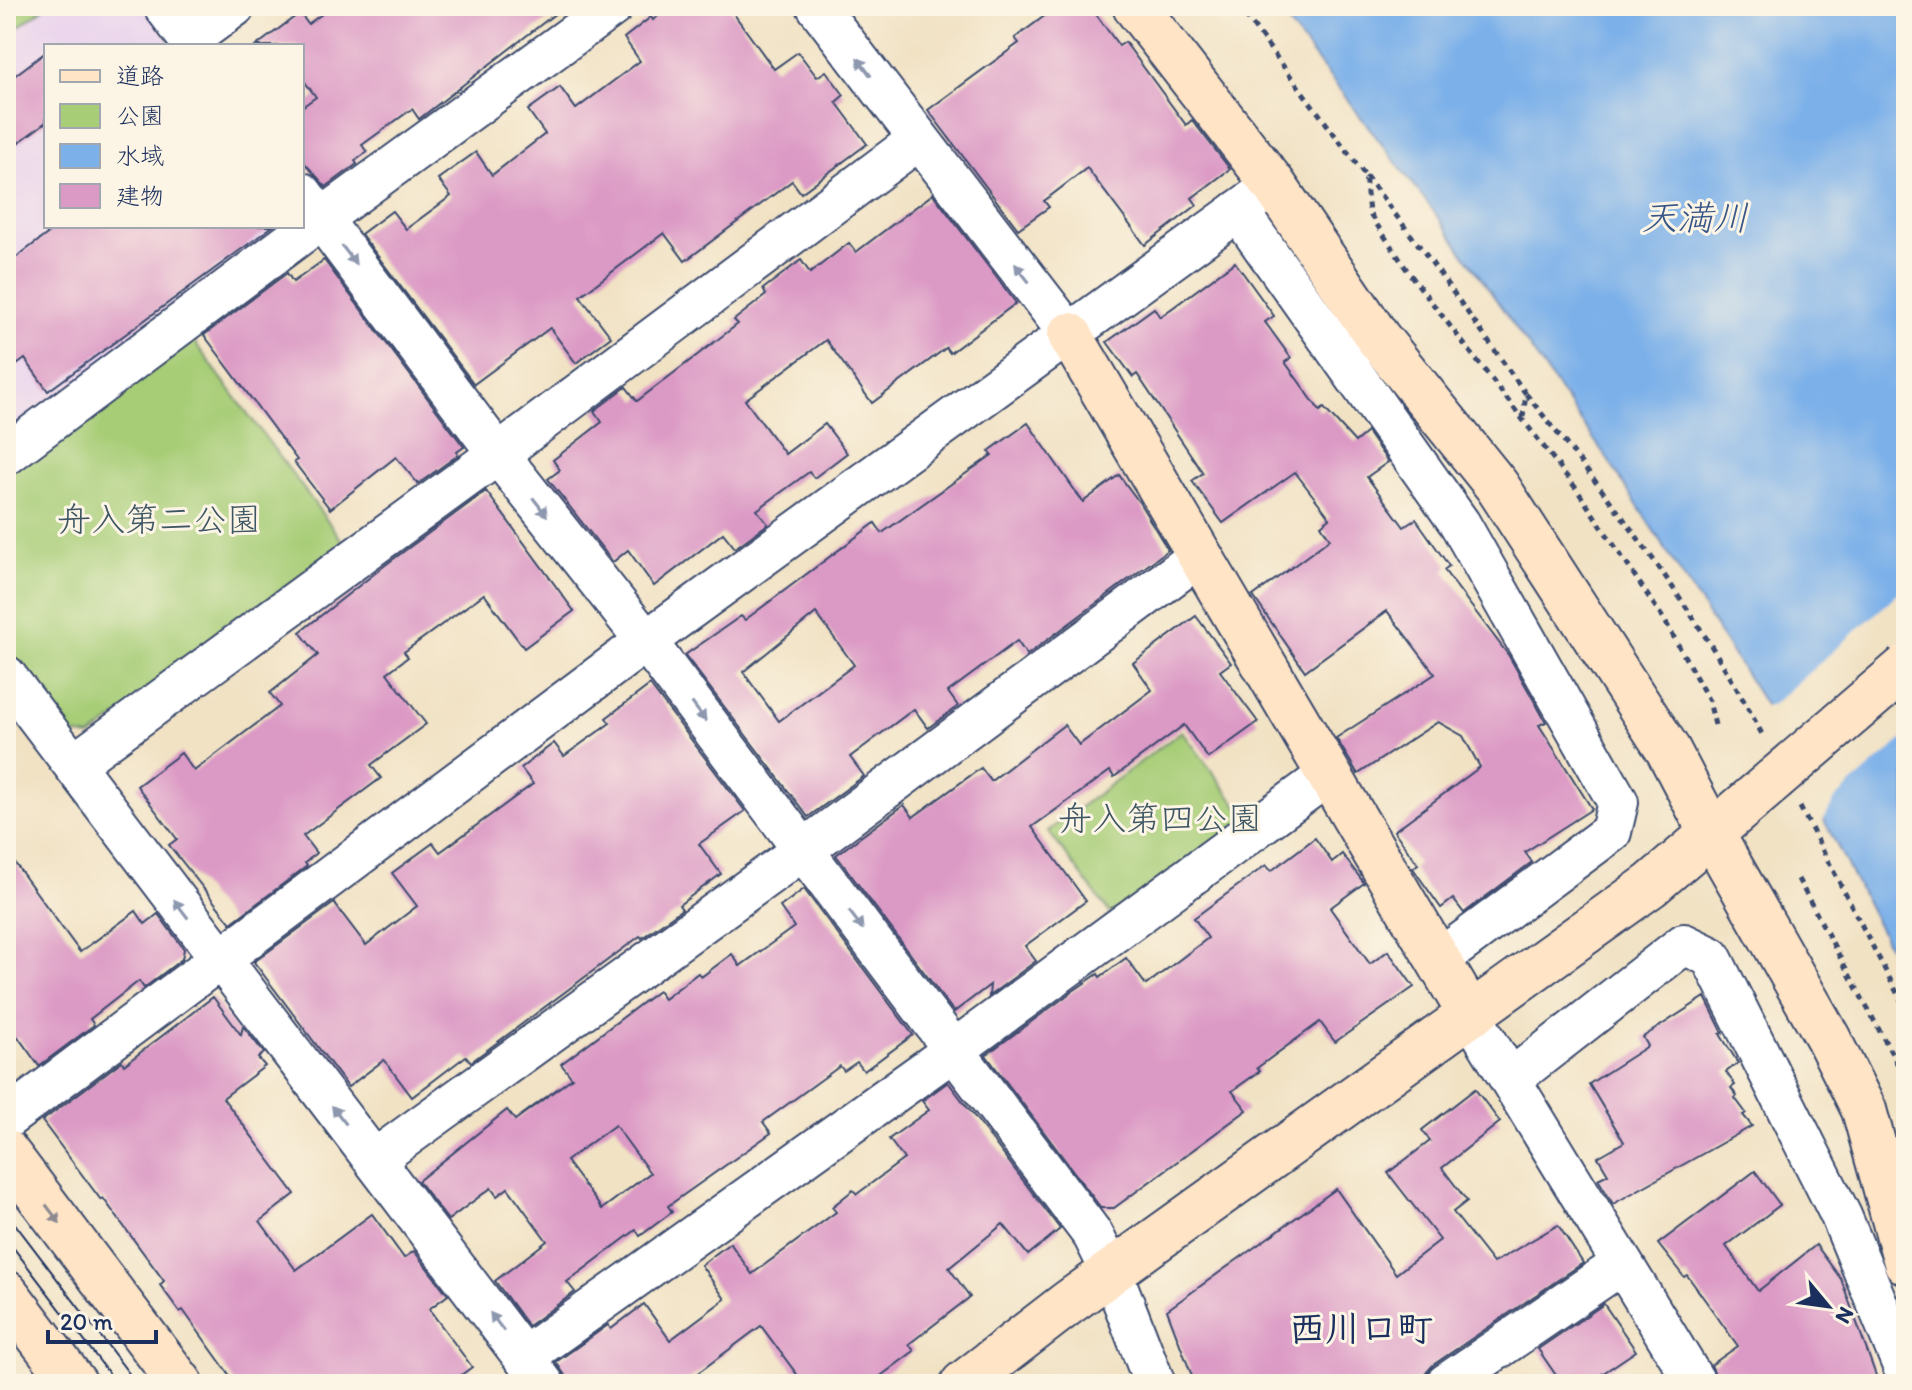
<svg xmlns="http://www.w3.org/2000/svg" width="1912" height="1390" font-family="Itim,'Klee One',sans-serif">
	<rect width="100%" height="100%" fill="#fcf5e5"/>
	<filter id="ink" filterUnits="userSpaceOnUse"><feTurbulence type="fractalNoise" baseFrequency=".0125" numOctaves="2"/><feDisplacementMap in="SourceGraphic" scale="16" xChannelSelector="R" yChannelSelector="G"/><feConvolveMatrix kernelMatrix="1 2 1 2 8 2 1 2 1" color-interpolation-filters="sRGB"/></filter>
	<filter id="wash" filterUnits="userSpaceOnUse"><feTurbulence type="fractalNoise" baseFrequency=".006" numOctaves="4" result="noise"/><feDisplacementMap in="SourceGraphic" scale="32" xChannelSelector="R" yChannelSelector="G"/><feGaussianBlur stdDeviation="1.8" result="paint"/><feColorMatrix in="noise" values="0 0 0 0 0 0 0 0 0 0 0 0 0 0 0 0 0 1.4 0 .05"/><feComposite in="paint" operator="in"/></filter>
	<g filter="url(#wash)">
		<rect width="100%" height="100%" fill="#f1e2c4"/>
		<polygon fill="#e9d2ee" points="6,6 143,6 172,46 46,46 46,226 291,226 6,439"/>
		<g fill="#a7cd77" stroke="#617e6a" stroke-width="2">
			<polygon points="6,6 47,6 6,36"/>
			<polygon points="187,332 346,546 90,737 67,733 6,651 6,468"/>
			<polygon points="1182,731 1249,821 1116,921 1048,831"/>
		</g>
		<polygon fill="#7bb0e9" stroke="#4b70a4" stroke-width="2" points="1275,6 1906,6 1906,980 1764,703 1609,461 1439,218"/>
		<polygon fill="#f1e2c4" points="1906,587 1906,736 1836,798 1821,824 1761,707 1773,704"/>
		<g id="blocks">
			<g fill="#db99c5" fill-rule="evenodd">
				<polygon points="333,6 565,6 419,119 412,109 362,145 367,152 355,161 357,164 326,187 302,160 302,107 316,97 302,78 302,46 256,46 300,13 308,24"/>
				<polygon points="671,6 728,6 774,69 798,52 817,77 826,71 844,95 836,102 867,144 801,193 792,181 685,261 664,233 580,296 611,337 576,363 550,328 474,384 361,234 392,211 406,229 451,196 438,179 476,152 492,175 545,134 528,110 560,87 576,109 640,61 624,38 651,17 653,20"/>
				<polygon points="1058,6 1090,6 1119,46 1125,42 1186,125 1192,120 1230,169 1192,198 1197,205 1145,245 1087,168 1044,201 1049,207 1018,229 928,110 1019,43 1015,38"/>
				<polygon points="46,52 46,122 6,152 6,82"/>
				<polygon points="933,194 1016,303 950,353 946,348 872,403 826,340 745,400 785,454 825,424 847,453 814,478 809,472 757,510 768,524 735,548 723,533 654,586 628,550 613,562 548,479 560,470 553,460 602,422 594,411 626,387 637,401 738,324 734,320 766,295 763,289 801,260 810,273 849,243 856,252"/>
				<polygon points="58,226 273,226 48,391 25,359 6,373 6,265"/>
				<polygon points="324,260 464,447 457,452 458,455 418,484 396,457 330,509 294,462 297,460 204,335 287,273 293,282"/>
				<polygon points="1235,262 1274,316 1265,322 1291,358 1285,362 1320,411 1324,408 1355,442 1367,432 1388,462 1367,477 1404,527 1416,519 1449,566 1444,570 1509,656 1546,722 1539,725 1592,809 1525,852 1532,862 1464,913 1453,899 1441,908 1419,877 1413,868 1418,864 1394,831 1480,767 1463,736 1438,722 1358,774 1336,738 1435,674 1387,611 1305,671 1253,596 1330,539 1321,525 1330,518 1295,472 1223,523 1192,481 1203,473 1137,374 1133,377 1107,342 1154,308 1160,317"/>
				<path d="M1028,423L1083,502L1119,475L1139,502L1168,550L1027,655L1017,641L948,692L958,706L928,728L914,709L850,757L864,776L808,817L685,655L741,616L745,620L875,523L882,533L992,455L989,451ZM816,613L854,665L779,721L743,672Z"/>
				<polygon points="486,491 574,611 524,648 484,594 404,652 408,657 387,673 426,724 371,765 381,778 303,836 316,853 305,863 307,866 231,923 169,845 177,839 137,786 181,753 194,771 280,706 270,693 318,655 300,632 388,563"/>
				<polygon points="1196,616 1231,663 1220,671 1258,722 1208,758 1184,725 1114,777 1110,771 1032,827 1086,901 1025,946 1036,961 989,996 990,985 954,1012 836,855 904,805 913,817 981,768 991,781 1064,725 1079,745 1152,690 1133,663"/>
				<polygon points="650,685 745,811 699,844 721,874 679,905 682,909 642,938 640,936 471,1062 466,1056 412,1097 384,1060 348,1087 254,962 334,903 366,945 417,906 392,873 433,843 440,852 533,784 521,768 554,743 564,756 610,723 606,718"/>
				<polygon points="1315,838 1332,862 1342,854 1364,883 1330,908 1370,964 1388,951 1414,987 1335,1042 1320,1022 1257,1068 1260,1071 1232,1091 1247,1110 1114,1208 1101,1208 986,1055 1073,991 1098,974 1100,977 1126,958 1146,985 1208,938 1194,918 1266,865 1271,871"/>
				<polygon points="6,851 80,952 136,911 145,924 158,914 184,949 182,959 144,988 139,981 90,1019 94,1025 39,1066 18,1037 6,1046"/>
				<path d="M804,889L913,1035L864,1071L857,1062L844,1071L840,1066L763,1122L771,1133L668,1206L672,1212L640,1236L636,1230L567,1282L575,1292L528,1326L495,1281L547,1241L508,1188L497,1196L491,1188L448,1220L418,1181L507,1110L515,1120L572,1078L561,1064L658,991L664,999L698,973L701,977L732,954L740,966L794,927L780,907ZM615,1125L650,1173L602,1209L566,1161Z"/>
				<polygon points="213,997 241,1035 243,1026 264,1053 258,1058 265,1066 223,1098 295,1194 260,1221 296,1270 372,1214 404,1258 414,1251 448,1295 429,1309 472,1367 449,1384 236,1384 183,1310 180,1312 160,1285 164,1281 103,1198 101,1200 42,1121 122,1061 124,1065"/>
				<polygon points="1705,997 1723,1033 1720,1034 1738,1063 1726,1072 1735,1085 1731,1088 1737,1096 1735,1098 1746,1113 1743,1115 1752,1126 1613,1204 1598,1179 1608,1174 1598,1157 1624,1142 1589,1084 1648,1046 1643,1037"/>
				<polygon points="948,1082 1060,1229 1028,1255 1003,1224 949,1268 970,1297 909,1344 914,1351 870,1384 804,1384 761,1326 683,1384 571,1384 556,1362 608,1325 611,1329 644,1304 670,1340 725,1299 701,1265 730,1243 752,1274 836,1212 832,1207 853,1190 857,1194 904,1159 889,1139 929,1110 922,1101"/>
				<polygon points="1475,1089 1500,1122 1442,1168 1467,1201 1453,1212 1493,1263 1558,1225 1583,1263 1433,1365 1426,1373 1423,1384 1195,1384 1167,1310 1336,1189 1396,1274 1440,1240 1388,1173 1430,1141 1422,1130"/>
				<polygon points="1755,1171 1780,1205 1726,1246 1758,1291 1816,1245 1841,1279 1879,1384 1721,1384 1718,1381 1711,1365 1738,1346 1687,1275 1684,1277 1658,1244"/>
				<polygon points="1604,1304 1636,1351 1587,1384 1562,1384 1538,1349"/>
			</g>
		</g>
	</g>
	<g filter="url(#ink)">
		<use href="#blocks" fill-opacity="0" stroke="#3b4a6d" stroke-width="2"/>
		<g fill="none" stroke-linecap="round" stroke-linejoin="round">
			<defs>
				<g id="street">
					<polyline points="164,6 194,46"/>
					<polyline points="817,6 1070,335"/>
					<polyline points="189,40 235,6"/>
					<polyline points="302,193 498,454 646,641 1093,1235 1112,1273 1155,1384"/>
					<polyline points="1238,211 1460,524 1618,802 1611,832 1437,961"/>
					<polyline points="6,455 321,219 613,6"/>
					<polyline points="6,676 544,1384"/>
					<polyline points="74,764 498,454 918,140"/>
					<polyline points="1470,1014 1696,1384"/>
					<polyline points="1511,1079 1684,944 1711,957 1841,1216 1906,1373"/>
					<polyline points="6,1119 646,641 1274,185"/>
					<polyline points="374,1160 803,850 1201,555"/>
					<polyline points="524,1357 954,1050 1328,775"/>
					<polyline points="1446,1384 1622,1264"/>
				</g>
				<g id="secondary">
					<polyline points="1135,6 1274,185 1378,338 1497,486 1668,750 1712,834 1828,1038 1864,1110 1906,1262"/>
					<polyline points="1070,335 1470,1014"/>
					<polyline points="6,1152 181,1384"/>
					<polyline points="6,1293 75,1384"/>
					<polyline points="963,1384 1068,1303 1651,885 1774,780"/>
				</g>
			</defs>
			<use href="#street" stroke="#3b4a6d" stroke-width="44"/>
			<use href="#secondary" stroke="#3b4a6d" stroke-width="48"/>
			<g stroke="#3b4a6d" stroke-width="5" stroke-dasharray="6 6" stroke-linecap="butt">
				<polyline points="1238,6 1365,175 1369,213 1409,273 1575,487 1665,621 1709,701 1716,729"/>
				<polyline points="1366,176 1427,256 1526,394 1523,417"/>
				<path d="M1526,394C1614,503 1699,613 1764,738"/>
				<polyline points="1800,807 1906,1010"/>
				<polyline points="1798,879 1906,1080"/>
			</g>
			<use href="#street" stroke="#fff" stroke-width="40"/>
			<use href="#secondary" stroke="#ffe4c6" stroke-width="44"/>
			<g stroke="#1b2f5e" stroke-width="2">
				<polyline points="6,1212 137,1384"/>
				<polyline points="6,1238 117,1384"/>
			</g>
			<defs>
				<polyline id="secondary-bridge" points="1774,780 1906,667"/>
			</defs>
			<use href="#secondary-bridge" stroke="#3b4a6d" stroke-width="48" stroke-linecap="butt"/>
			<use href="#secondary-bridge" stroke="#ffe4c6" stroke-width="44"/>
		</g>
		<defs><path id="oneway-solid" d="M-6-.8H1V-3.2L6.5 0L1 3.2V.8H-6Z" transform="scale(2)"/></defs>
		<g fill="#8d97ae">
			<use href="#oneway-solid" transform="translate(864 67) rotate(-127)"/>
			<use href="#oneway-solid" transform="translate(349 255) rotate(53)"/>
			<use href="#oneway-solid" transform="translate(1022 273) rotate(-128)"/>
			<use href="#oneway-solid" transform="translate(540 507) rotate(52)"/>
			<use href="#oneway-solid" transform="translate(699 712) rotate(53)"/>
			<use href="#oneway-solid" transform="translate(181 909) rotate(-127)"/>
			<use href="#oneway-solid" transform="translate(856 920) rotate(53)"/>
			<use href="#oneway-solid" transform="translate(339 1115) rotate(-128)"/>
			<use href="#oneway-solid" transform="translate(497 1322) rotate(-127)"/>
		</g>
		<use fill="#8d8a92" href="#oneway-solid" transform="translate(53 1214) rotate(53)"/>
	</g>
	<g text-anchor="middle" stroke-width="6" stroke-linejoin="round" paint-order="stroke">
		<g font-size="34" fill="#3e5664" stroke="#fcf5e5">
			<text x="159" y="531">舟入第二公園</text>
			<text x="1160" y="830">舟入第四公園</text>
		</g>
		<g font-size="36" font-style="italic" fill="#385688" stroke="#fcf5e5">
			<text x="1695" y="230">天満川</text>
		</g>
		<g font-size="36" font-weight="bold" fill="#1b2f5e" stroke="#fcf5e5">
			<text x="1361" y="1341">西川口町</text>
		</g>
	</g>
	<rect width="1912" height="1390" fill="none" stroke="#fcf5e5" stroke-width="32"/>
	<rect x="44" y="44" width="260" height="184" fill="#fcf5e5" stroke="#a2a6af" stroke-width="2"/>
	<rect x="60" y="70" width="40" height="12" fill="#ffe4c6" stroke="#a2a6af" stroke-width="2"/>
	<text x="116" y="84" font-size="24" fill="#1b2f5e">道路</text>
	<rect x="60" y="104" width="40" height="24" fill="#a7cd77" stroke="#a2a6af" stroke-width="2"/>
	<text x="116" y="124" font-size="24" fill="#1b2f5e">公園</text>
	<rect x="60" y="144" width="40" height="24" fill="#7bb0e9" stroke="#a2a6af" stroke-width="2"/>
	<text x="116" y="164" font-size="24" fill="#1b2f5e">水域</text>
	<rect x="60" y="184" width="40" height="24" fill="#db99c5" stroke="#a2a6af" stroke-width="2"/>
	<text x="116" y="204" font-size="24" fill="#1b2f5e">建物</text>
	<g transform="translate(1828 1306) rotate(119)" stroke="#fcf5e5" stroke-width="6" paint-order="stroke">
	<path d="M0-6L14 30L0 20L-14 30Z" fill="#1b2f5e"/>
	<text y="-12" font-size="22" font-weight="bold" text-anchor="middle" fill="#1b2f5e">N</text>
	</g>
	<path d="M48 1330v12h108v-12" fill="none" stroke="#1b2f5e" stroke-width="4"/>
	<text x="60" y="1330" font-size="24" fill="#1b2f5e" stroke="#fcf5e5" stroke-width="6" paint-order="stroke">20 m</text>
</svg>
